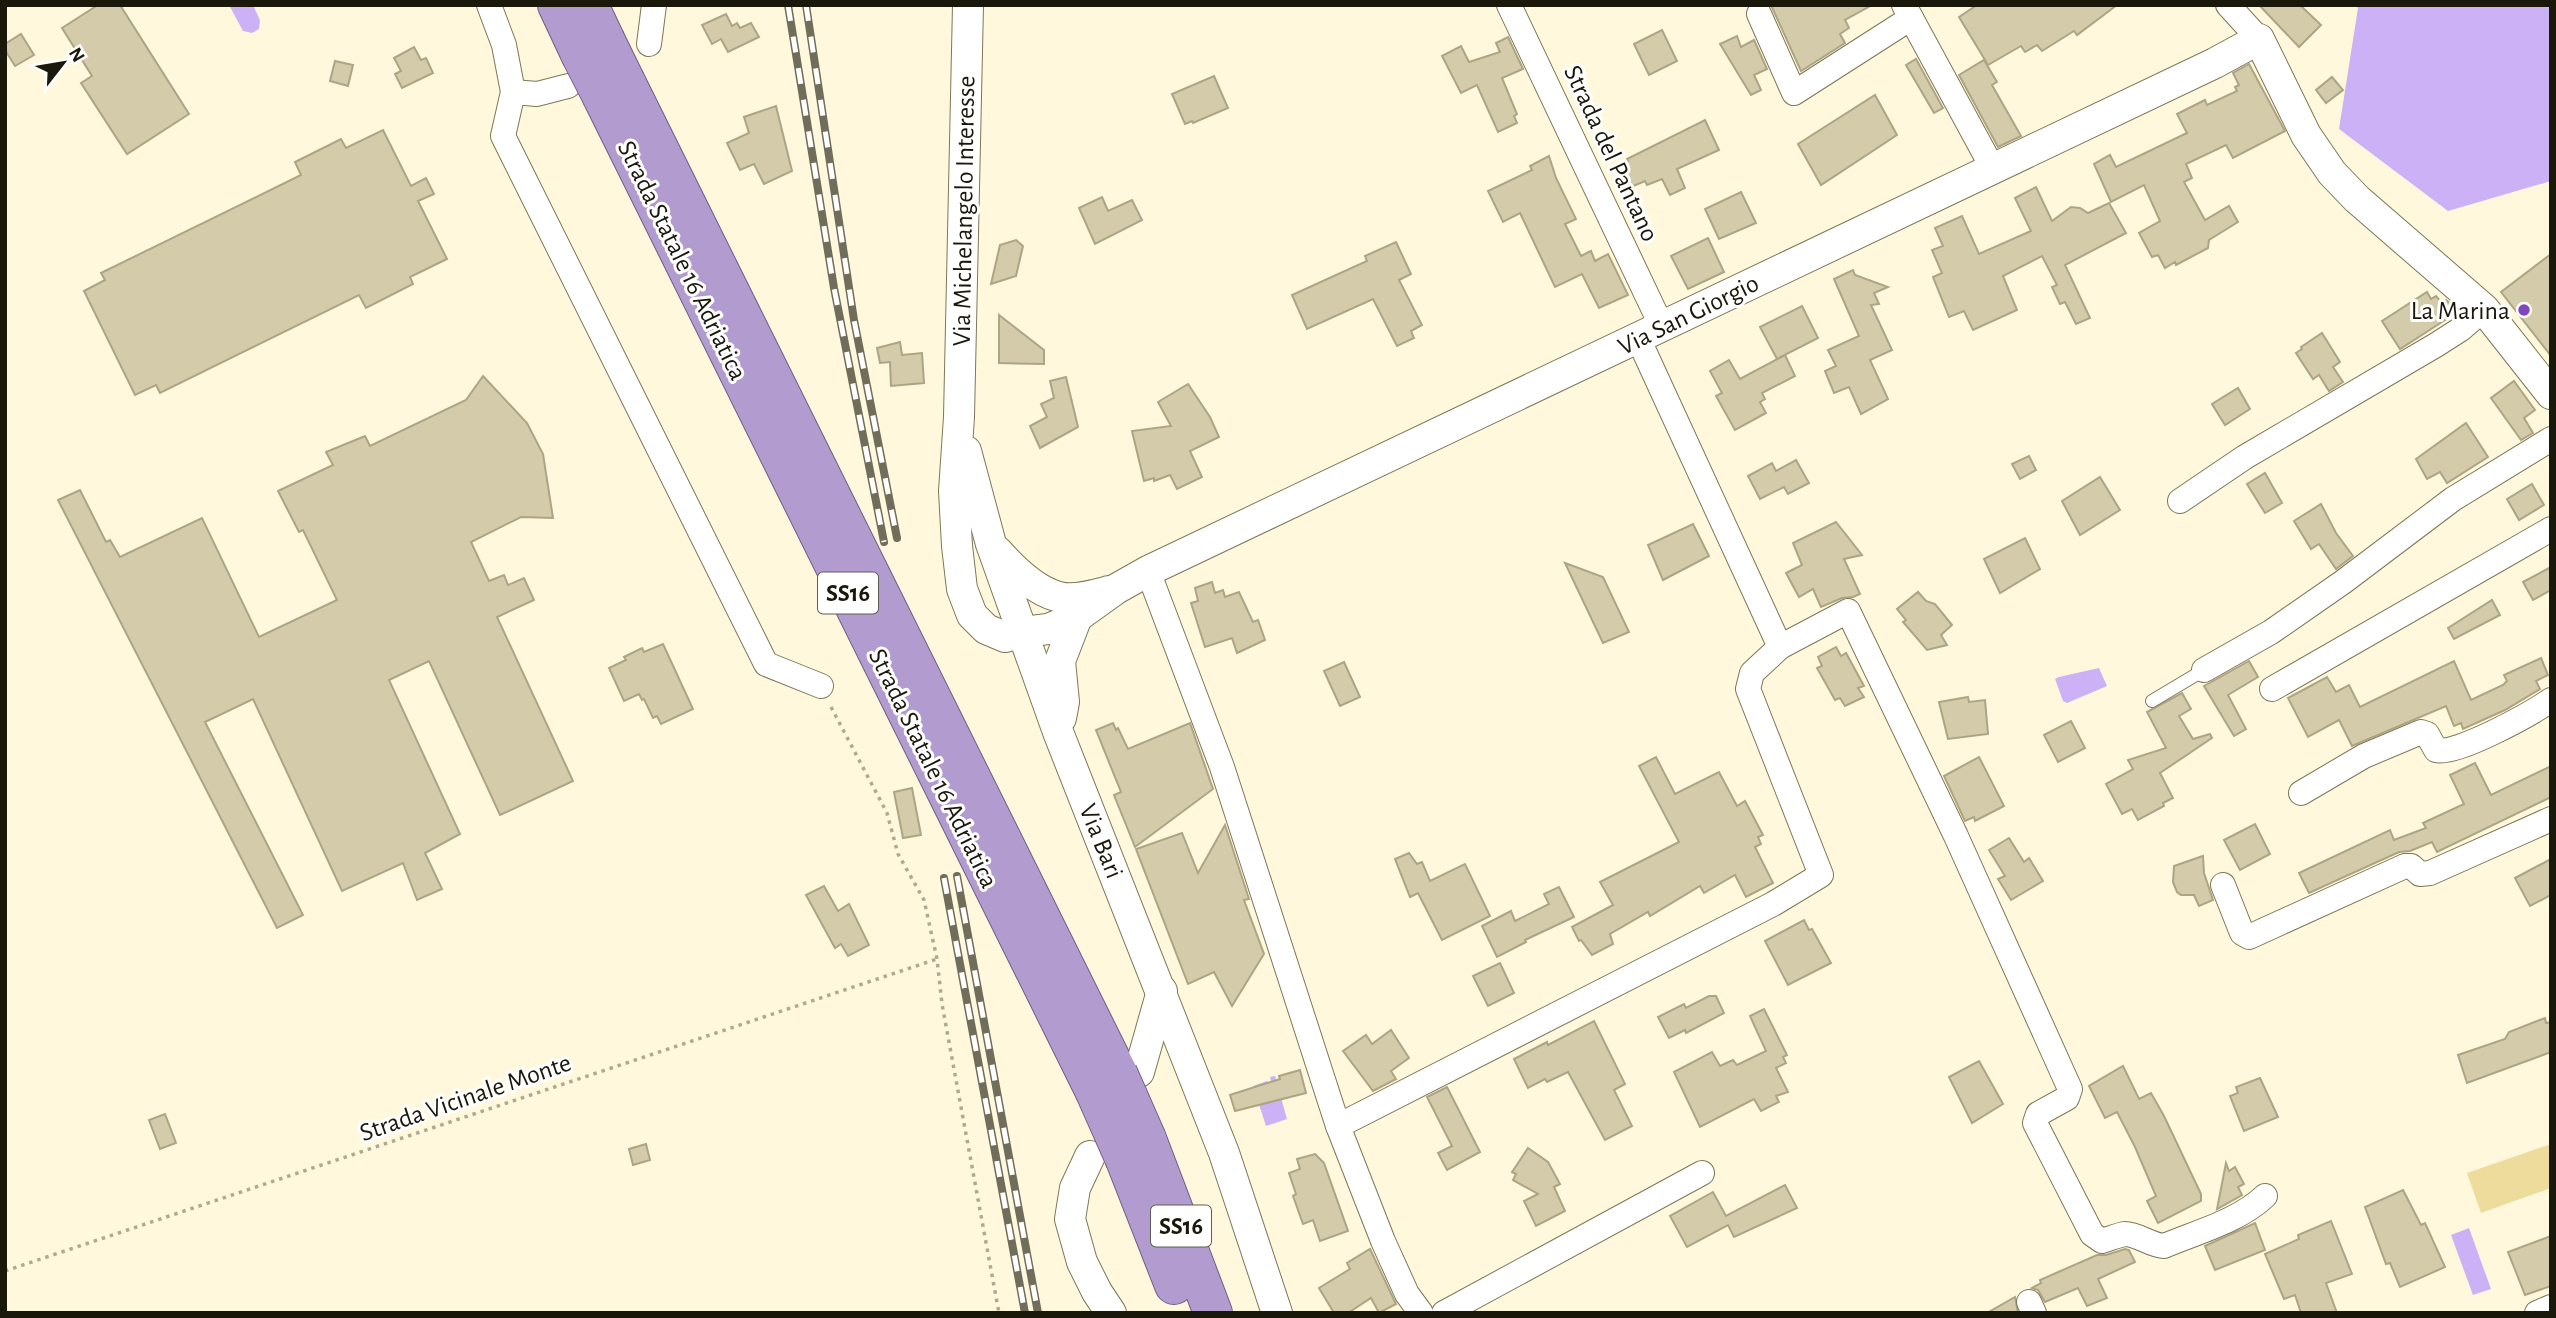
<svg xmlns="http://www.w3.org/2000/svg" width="2556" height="1318" font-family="'Alegreya Sans',sans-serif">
	<rect width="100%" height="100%" fill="#fff8dc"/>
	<polygon fill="#eddc9b" points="2551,1144 2551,1188 2481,1213 2467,1173"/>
	<g fill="#cdb1f7">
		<polygon points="229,5 253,5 260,20 259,29 252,33 243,31"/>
		<polygon points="2355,5 2551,5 2551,181 2448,211 2339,129 2358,8"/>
		<polygon points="2099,668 2107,686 2067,703 2063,701 2055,679 2059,677"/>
		<polygon points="1275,1076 1287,1119 1266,1126 1253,1086 1267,1081 1269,1085 1272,1084 1270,1077"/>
		<polygon points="2469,1228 2491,1289 2473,1295 2451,1235"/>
	</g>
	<g fill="#d4cbaa" stroke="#ada484" stroke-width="2">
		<polygon points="98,5 120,5 189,114 127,154 81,83 92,76 62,28"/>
		<polygon points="1771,5 1872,5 1845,20 1849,28 1840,34 1845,43 1801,71"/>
		<polygon points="1977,5 2117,5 2077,35 2074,31 2042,51 2037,45 2025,52 2021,46 1988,65 1959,17"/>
		<polygon points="2259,5 2300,5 2321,25 2299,47"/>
		<polygon points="726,14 732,26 737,23 740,28 751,23 759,37 728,52 721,39 712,44 702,25"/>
		<polygon points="1662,30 1677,61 1649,75 1634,44"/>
		<polygon points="21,34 34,55 15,66 5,50 5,44"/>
		<polygon points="1737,36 1741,47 1754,40 1767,69 1754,75 1761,90 1751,95 1720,44"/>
		<polygon points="1508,37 1523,69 1502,78 1517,114 1514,116 1517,123 1498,132 1477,85 1461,93 1442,56 1461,46 1469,62 1500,52 1496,43"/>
		<polygon points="414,47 421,60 426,58 433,73 402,88 395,74 401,71 394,58"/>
		<polygon points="1916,59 1943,108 1934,113 1906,65"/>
		<polygon points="1984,60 1997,82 1992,85 2021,136 1998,147 1959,75"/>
		<polygon points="335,61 353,65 348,86 330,81"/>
		<polygon points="2249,64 2285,131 2233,158 2226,145 2186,164 2192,178 2184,182 2205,220 2229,206 2238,222 2209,240 2208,248 2176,265 2175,262 2165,268 2158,255 2152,257 2139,233 2160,221 2144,185 2111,202 2094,164 2110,155 2116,167 2187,133 2177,114 2205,100 2207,105 2237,91 2235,87 2239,85 2233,73"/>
		<polygon points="1214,76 1228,108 1193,123 1192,121 1185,124 1172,94"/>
		<polygon points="2332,77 2343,90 2326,103 2316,90"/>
		<polygon points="1875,95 1897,135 1821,185 1798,144"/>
		<polygon points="776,106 792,171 764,184 754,164 740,170 727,143 749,133 744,117"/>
		<polygon points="1705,120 1719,150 1677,169 1685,188 1670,195 1662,179 1647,185 1645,181 1631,187 1621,165 1628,161 1627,159"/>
		<polygon points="383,130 411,186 426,178 434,194 418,201 447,259 410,277 413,284 366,308 359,295 160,393 156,385 135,395 84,291 105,280 101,273 301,175 295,162 341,139 346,148"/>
		<polygon points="1549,156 1556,178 1576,219 1565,224 1581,256 1591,251 1595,261 1608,254 1628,295 1599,308 1582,274 1555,287 1520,213 1503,222 1488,191 1532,170 1530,166"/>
		<polygon points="2036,187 2052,221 2071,207 2080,208 2088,213 2109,203 2126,233 2065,265 2090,318 2076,324 2065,302 2060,304 2052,287 2057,285 2042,256 2003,276 2017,310 1973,330 1964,311 1949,317 1933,277 1942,273 1932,250 1943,246 1935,228 1962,216 1979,254 2031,231 2015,198"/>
		<polygon points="1741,192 1756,223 1719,239 1705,209"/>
		<polygon points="1102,197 1108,211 1132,200 1142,220 1095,244 1079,208"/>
		<polygon points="1708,238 1724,272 1688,289 1671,256"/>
		<polygon points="1016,240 1023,246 1016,276 991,284 1000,245"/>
		<polygon points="1396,242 1411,274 1399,280 1422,325 1411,331 1414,338 1397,346 1373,299 1307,329 1292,295 1367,261 1365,256"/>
		<polygon points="2551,254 2551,356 2501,292"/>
		<polygon points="1853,270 1855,275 1888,287 1874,293 1879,304 1871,305 1892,350 1870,360 1888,399 1861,414 1849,387 1834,393 1825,371 1836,366 1828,350 1859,336 1834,279"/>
		<polygon points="2427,292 2431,299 2436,296 2442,303 2446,300 2459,311 2400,349 2382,321"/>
		<polygon points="1802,306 1818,338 1777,359 1760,327"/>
		<polygon points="999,315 1044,350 1044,364 999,363"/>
		<polygon points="2322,333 2340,362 2333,367 2343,382 2329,391 2319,375 2313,379 2296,353 2302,349 2301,347"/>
		<polygon points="900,342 902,355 922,353 924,383 891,386 890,362 880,363 877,348"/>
		<polygon points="1785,355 1795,376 1762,393 1765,399 1760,402 1766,413 1735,430 1716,396 1722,393 1710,371 1729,360 1740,379"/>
		<polygon points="483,376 527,423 543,454 553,518 521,517 471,542 489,581 504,575 508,585 524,578 534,600 497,617 573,781 500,815 429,661 389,680 460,834 425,853 442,889 417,900 403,863 342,891 253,699 205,722 303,915 277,928 58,500 80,490 106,542 110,540 120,557 202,518 259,637 337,600 303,530 299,532 278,491 333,465 326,452 365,436 370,446 466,400"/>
		<polygon points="1066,377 1078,427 1040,448 1030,426 1047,417 1041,404 1054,398 1050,381"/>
		<polygon points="2514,381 2535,410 2524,418 2533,433 2521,440 2491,398"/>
		<polygon points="1188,384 1210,417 1219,437 1190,451 1202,477 1177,489 1170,475 1154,481 1154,478 1144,481 1132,431 1171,426 1158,402"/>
		<polygon points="2238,388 2250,409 2225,425 2212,404"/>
		<polygon points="2466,423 2488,457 2447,483 2440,472 2427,479 2416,459"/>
		<polygon points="2029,456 2036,470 2020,479 2012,464"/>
		<polygon points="1796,460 1809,483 1788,494 1784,487 1760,499 1748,476 1772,463 1776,471"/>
		<polygon points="2265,473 2282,503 2265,513 2247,484"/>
		<polygon points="2100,477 2120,510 2080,535 2062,501"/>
		<polygon points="2532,484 2544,505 2519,520 2507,499"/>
		<polygon points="2321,504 2336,533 2353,556 2336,569 2319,544 2311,549 2294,521"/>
		<polygon points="1836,522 1862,555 1844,559 1860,594 1853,597 1842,598 1821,607 1813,589 1799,597 1786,573 1802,565 1793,543"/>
		<polygon points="1693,524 1709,556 1663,580 1648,545"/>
		<polygon points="2025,538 2040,569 2000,593 1984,559"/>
		<polygon points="1565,563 1603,577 1629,632 1603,643"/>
		<polygon points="2551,567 2551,590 2533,600 2523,582"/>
		<polygon points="1212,582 1215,593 1223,590 1225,597 1239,592 1253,622 1258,620 1265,640 1237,653 1232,638 1205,647 1191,603 1198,601 1195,588"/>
		<polygon points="1918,592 1926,601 1935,604 1952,625 1941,635 1947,645 1927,650 1903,622 1906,620 1897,609"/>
		<polygon points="2492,600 2500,615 2454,639 2448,628"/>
		<polygon points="663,644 693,709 661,724 657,716 653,718 644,699 642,700 639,694 624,701 609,668 626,660 624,657 642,648 644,652"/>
		<polygon points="1836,647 1841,656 1846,653 1864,686 1858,688 1864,697 1845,706 1840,698 1835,700 1817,668 1822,666 1818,657"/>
		<polygon points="2541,658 2548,675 2536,681 2540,689 2505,710 2463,729 2461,723 2454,726 2446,706 2352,746 2339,720 2308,737 2288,698 2327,677 2336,692 2349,685 2360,707 2454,661 2471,700 2503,685 2507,681 2504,675"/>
		<polygon points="2249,661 2258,677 2228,695 2246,729 2234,736 2204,686"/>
		<polygon points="1344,662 1360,697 1340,706 1324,671"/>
		<polygon points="2182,693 2191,709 2179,716 2193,739 2210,734 2212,738 2160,773 2173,798 2163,803 2164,806 2138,820 2132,809 2122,814 2106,784 2133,769 2128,760 2166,748 2147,712"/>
		<polygon points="1968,697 1969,702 1985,700 1988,734 1948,739 1939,702"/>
		<polygon points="2071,721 2085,748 2058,762 2044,735"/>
		<polygon points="1113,723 1116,730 1118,728 1128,749 1190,723 1213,789 1135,847 1114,795 1121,792 1096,730"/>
		<polygon points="1656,757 1675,794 1719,772 1737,806 1745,801 1763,835 1758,837 1761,844 1755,847 1773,883 1746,897 1735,875 1704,893 1700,886 1650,916 1648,912 1610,934 1613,944 1592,955 1581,940 1579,941 1572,927 1613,905 1600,882 1679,842 1639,766"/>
		<polygon points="1979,757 2004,806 1975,821 1974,817 1965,821 1944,776"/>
		<polygon points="2475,763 2491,795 2551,766 2551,797 2437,852 2432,842 2410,851 2399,852 2309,893 2299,873 2390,830 2394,840 2426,828 2423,823 2464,804 2450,775"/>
		<polygon points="912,788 921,835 903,838 894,792"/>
		<polygon points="2255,824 2270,854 2240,870 2224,840"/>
		<polygon points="1225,825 1249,899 1244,900 1264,954 1232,1006 1214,972 1188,984 1136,849 1182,833 1198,873"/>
		<polygon points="2009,838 2024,862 2029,858 2043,881 2011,900 1998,879 2005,876 1989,850"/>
		<polygon points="1409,853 1417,864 1422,862 1430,881 1465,864 1490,916 1442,940 1418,893 1410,897 1395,859"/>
		<polygon points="2203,856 2204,873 2213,900 2199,906 2194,895 2181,895 2177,892 2173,882 2174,866"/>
		<polygon points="2551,859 2551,895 2530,906 2515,878"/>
		<polygon points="824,886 838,911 849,904 869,945 848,956 841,944 835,948 806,895"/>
		<polygon points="1559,887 1574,917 1525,940 1526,942 1497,957 1482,926 1511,911 1515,921 1549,904 1544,894"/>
		<polygon points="1804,920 1809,930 1812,929 1831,963 1788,985 1765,941"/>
		<polygon points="1500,963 1514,993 1488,1006 1473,976"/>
		<polygon points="1709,996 1716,996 1724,1013 1686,1033 1685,1030 1669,1038 1658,1017 1684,1004 1686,1008"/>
		<polygon points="1764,1009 1787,1055 1783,1057 1786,1063 1776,1068 1788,1092 1776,1096 1779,1102 1761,1111 1754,1099 1700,1127 1674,1072 1712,1052 1720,1066 1733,1060 1737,1065 1766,1051 1750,1016"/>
		<polygon points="2545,1018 2546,1023 2551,1022 2551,1052 2467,1083 2458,1055 2505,1039 2509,1032"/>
		<polygon points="1594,1021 1625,1084 1614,1090 1632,1126 1605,1140 1568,1072 1547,1082 1545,1079 1528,1088 1514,1059 1547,1042 1548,1045"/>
		<polygon points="1391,1030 1409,1058 1391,1071 1396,1079 1373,1091 1343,1051 1366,1035 1372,1044"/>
		<polygon points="1979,1061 2003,1104 1972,1123 1949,1077"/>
		<polygon points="2123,1066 2139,1099 2151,1093 2164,1116 2201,1194 2201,1201 2158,1223 2147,1201 2156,1196 2135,1147 2117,1112 2105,1118 2089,1086"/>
		<polygon points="1300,1070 1306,1093 1235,1111 1230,1095 1280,1079 1279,1076"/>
		<polygon points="2260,1078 2278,1117 2244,1131 2230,1096 2238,1093 2236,1087"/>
		<polygon points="1447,1087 1480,1152 1447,1170 1438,1153 1452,1146 1427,1097"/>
		<polygon points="165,1114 176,1143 160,1149 149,1120"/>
		<polygon points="646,1144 650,1160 633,1165 629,1149"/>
		<polygon points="1528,1148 1548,1162 1560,1184 1554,1187 1565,1211 1536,1226 1524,1201 1538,1194 1513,1180 1516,1174 1512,1172"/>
		<polygon points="1315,1154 1324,1163 1348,1231 1320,1241 1313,1220 1303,1224 1293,1196 1296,1194 1289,1173 1300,1169 1297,1159"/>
		<polygon points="2226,1163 2229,1171 2235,1167 2244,1184 2238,1187 2242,1195 2217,1209"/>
		<polygon points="1785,1185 1797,1208 1734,1237 1728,1225 1687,1247 1670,1216 1713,1192 1726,1216"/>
		<polygon points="2403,1190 2421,1225 2425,1223 2445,1267 2400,1287 2390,1263 2386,1264 2365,1207"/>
		<polygon points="2331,1221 2352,1274 2326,1283 2337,1313 2301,1313 2295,1295 2284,1299 2265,1254 2299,1239 2298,1235"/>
		<polygon points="2255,1223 2265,1250 2215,1270 2205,1246"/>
		<polygon points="2551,1236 2551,1286 2525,1295 2508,1252"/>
		<polygon points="1370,1249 1396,1304 1379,1313 1371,1298 1348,1313 1334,1313 1319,1288 1350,1269 1347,1263"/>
		<polygon points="2125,1249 2129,1250 2135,1262 2098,1279 2107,1298 2087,1306 2078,1288 2045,1302 2038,1290 2032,1288 2041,1283 2040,1280 2097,1255 2106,1255"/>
		<polygon points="2015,1297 2018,1313 1987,1313"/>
	</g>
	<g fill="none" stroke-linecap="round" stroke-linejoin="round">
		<defs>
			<polyline id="service" points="2152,701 2204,670"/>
			<g id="minor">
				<polyline points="489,5 504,45 513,92 503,136 766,664 821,686"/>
				<polyline points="1509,5 1662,327"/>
				<polyline points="1904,5 1992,167"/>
				<polyline points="2228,5 2259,39"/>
				<polyline points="1759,14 1794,93 1911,18"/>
				<polyline points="649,44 654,5"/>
				<polyline points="513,92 537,94 568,86"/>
				<polyline points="1638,338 1780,647"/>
				<polyline points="2180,501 2245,457 2436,345 2461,329 2484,309"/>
				<polyline points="1148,571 1222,767 1338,1126 1383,1241 1407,1294 1421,1313"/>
				<polyline points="2204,670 2271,632 2343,582 2453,499 2551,439"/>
				<polyline points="2272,689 2551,529"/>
				<path d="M2301,793L2364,756L2421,732L2427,734L2436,750C2456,756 2532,713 2551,700"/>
				<polyline points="2223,885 2242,933 2249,937 2405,866 2411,866 2420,874 2430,873 2551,819"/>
				<path d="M1338,1126L1773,904L1821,875L1748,689L1752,673L1780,647L1848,611L1956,836L2070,1089L2067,1098L2038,1114L2035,1123L2092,1234L2102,1241C2109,1239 2118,1235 2125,1234C2138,1234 2150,1245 2164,1246C2197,1232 2239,1221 2265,1196"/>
				<polyline points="2029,1302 2034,1313"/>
				<polyline points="1444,1313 1702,1173"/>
				<polyline points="2537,1313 2551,1307"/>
			</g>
			<g id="tertiary">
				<polyline points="968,5 959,417 954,491 957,546 962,589 972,615 986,629 1005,637 1023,632 1048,629 1077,617 1116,589 1148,571 2215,63 2259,39 2306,135 2332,173 2357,199 2484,309 2551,394"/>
				<polyline points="966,451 991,544 1058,732 1224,1153 1277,1313"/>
				<path d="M997,551C1013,569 1035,591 1059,597C1074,601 1094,595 1109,591"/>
				<polyline points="1061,718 1064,702 1060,661 1077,617"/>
				<polyline points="1139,1072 1162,991"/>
				<polyline points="1090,1156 1075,1188 1070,1219 1082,1262 1097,1292 1111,1313"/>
			</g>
			<g id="trunk">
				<polyline points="557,5 580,54"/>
				<polyline points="589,5 605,39"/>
				<polyline points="626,82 1118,1073"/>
				<polyline points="602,97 1094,1090"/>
				<polyline points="1147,1139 1213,1313"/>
				<polyline points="1125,1160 1174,1285"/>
			</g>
		</defs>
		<use href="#service" stroke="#7e7657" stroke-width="14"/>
		<use href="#minor" stroke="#7e7657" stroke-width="26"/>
		<use href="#tertiary" stroke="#7e7657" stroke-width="32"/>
		<use href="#trunk" stroke="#705d83" stroke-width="40"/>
		<g stroke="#afa993" stroke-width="3.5" stroke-dasharray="3.5 5" stroke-linecap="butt">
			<polyline points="831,707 887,813 898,854 924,900 937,959 942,1004 999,1313"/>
			<polyline points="5,1271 937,959"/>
		</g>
		<use href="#service" stroke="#fff" stroke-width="12"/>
		<use href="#minor" stroke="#fff" stroke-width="24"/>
		<use href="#tertiary" stroke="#fff" stroke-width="30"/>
		<use href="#trunk" stroke="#b29ccf" stroke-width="38"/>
		<defs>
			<g id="rail">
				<polyline points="788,5 834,288 884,542"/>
				<polyline points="806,5 854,320 897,538"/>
				<polyline points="957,876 1038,1313"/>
				<polyline points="944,878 1025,1313"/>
			</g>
		</defs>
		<use href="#rail" stroke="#716d5b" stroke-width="8"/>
		<use href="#rail" stroke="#fff" stroke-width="5" stroke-dasharray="16" stroke-linecap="butt"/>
		<defs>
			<g id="trunk-bridge">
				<polyline points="605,39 626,82"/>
				<polyline points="580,54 602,97"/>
				<polyline points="1118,1073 1147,1139"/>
				<polyline points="1094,1090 1125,1160"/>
			</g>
		</defs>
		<use href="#trunk-bridge" stroke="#705d83" stroke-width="40" stroke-linecap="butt"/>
		<use href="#trunk-bridge" stroke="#b29ccf" stroke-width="38"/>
	</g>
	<circle fill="#8047be" stroke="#fff" stroke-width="2.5" cx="2524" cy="310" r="7"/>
	<g text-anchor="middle" stroke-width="6" stroke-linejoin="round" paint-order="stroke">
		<g fill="#fff" stroke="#5f5d54" stroke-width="2">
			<rect x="818" y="572.5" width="60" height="41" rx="5"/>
			<rect x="1151" y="1205.5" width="60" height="41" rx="5"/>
		</g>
		<g font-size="24" font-weight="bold" fill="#1a170b">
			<text x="848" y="601">SS16</text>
			<text x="1181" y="1234">SS16</text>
		</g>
		<g font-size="26" fill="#1a170b" stroke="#fff">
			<text transform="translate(1612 153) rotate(65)" y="9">Strada del Pantano</text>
			<text transform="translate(963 211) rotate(-89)" y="9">Via Michelangelo Interesse</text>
			<text transform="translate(683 260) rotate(64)" y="9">Strada Statale 16 Adriatica</text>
			<text transform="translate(1688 314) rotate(-26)" y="9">Via San Giorgio</text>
			<text transform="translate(934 768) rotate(64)" y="9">Strada Statale 16 Adriatica</text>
			<text transform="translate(1102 841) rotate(68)" y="9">Via Bari</text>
			<text transform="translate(465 1097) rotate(-19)" y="9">Strada Vicinale Monte</text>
		</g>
		<g font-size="26" fill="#1a170b" stroke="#fff" text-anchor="end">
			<text x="2510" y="319">La Marina</text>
		</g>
	</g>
	<rect width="2556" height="1318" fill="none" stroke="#1a170b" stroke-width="14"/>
	<g transform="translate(63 63) rotate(59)" stroke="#ffffff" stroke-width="5" paint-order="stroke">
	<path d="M0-5L12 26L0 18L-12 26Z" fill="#1a170b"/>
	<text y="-10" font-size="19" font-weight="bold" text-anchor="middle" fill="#1a170b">N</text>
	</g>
</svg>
